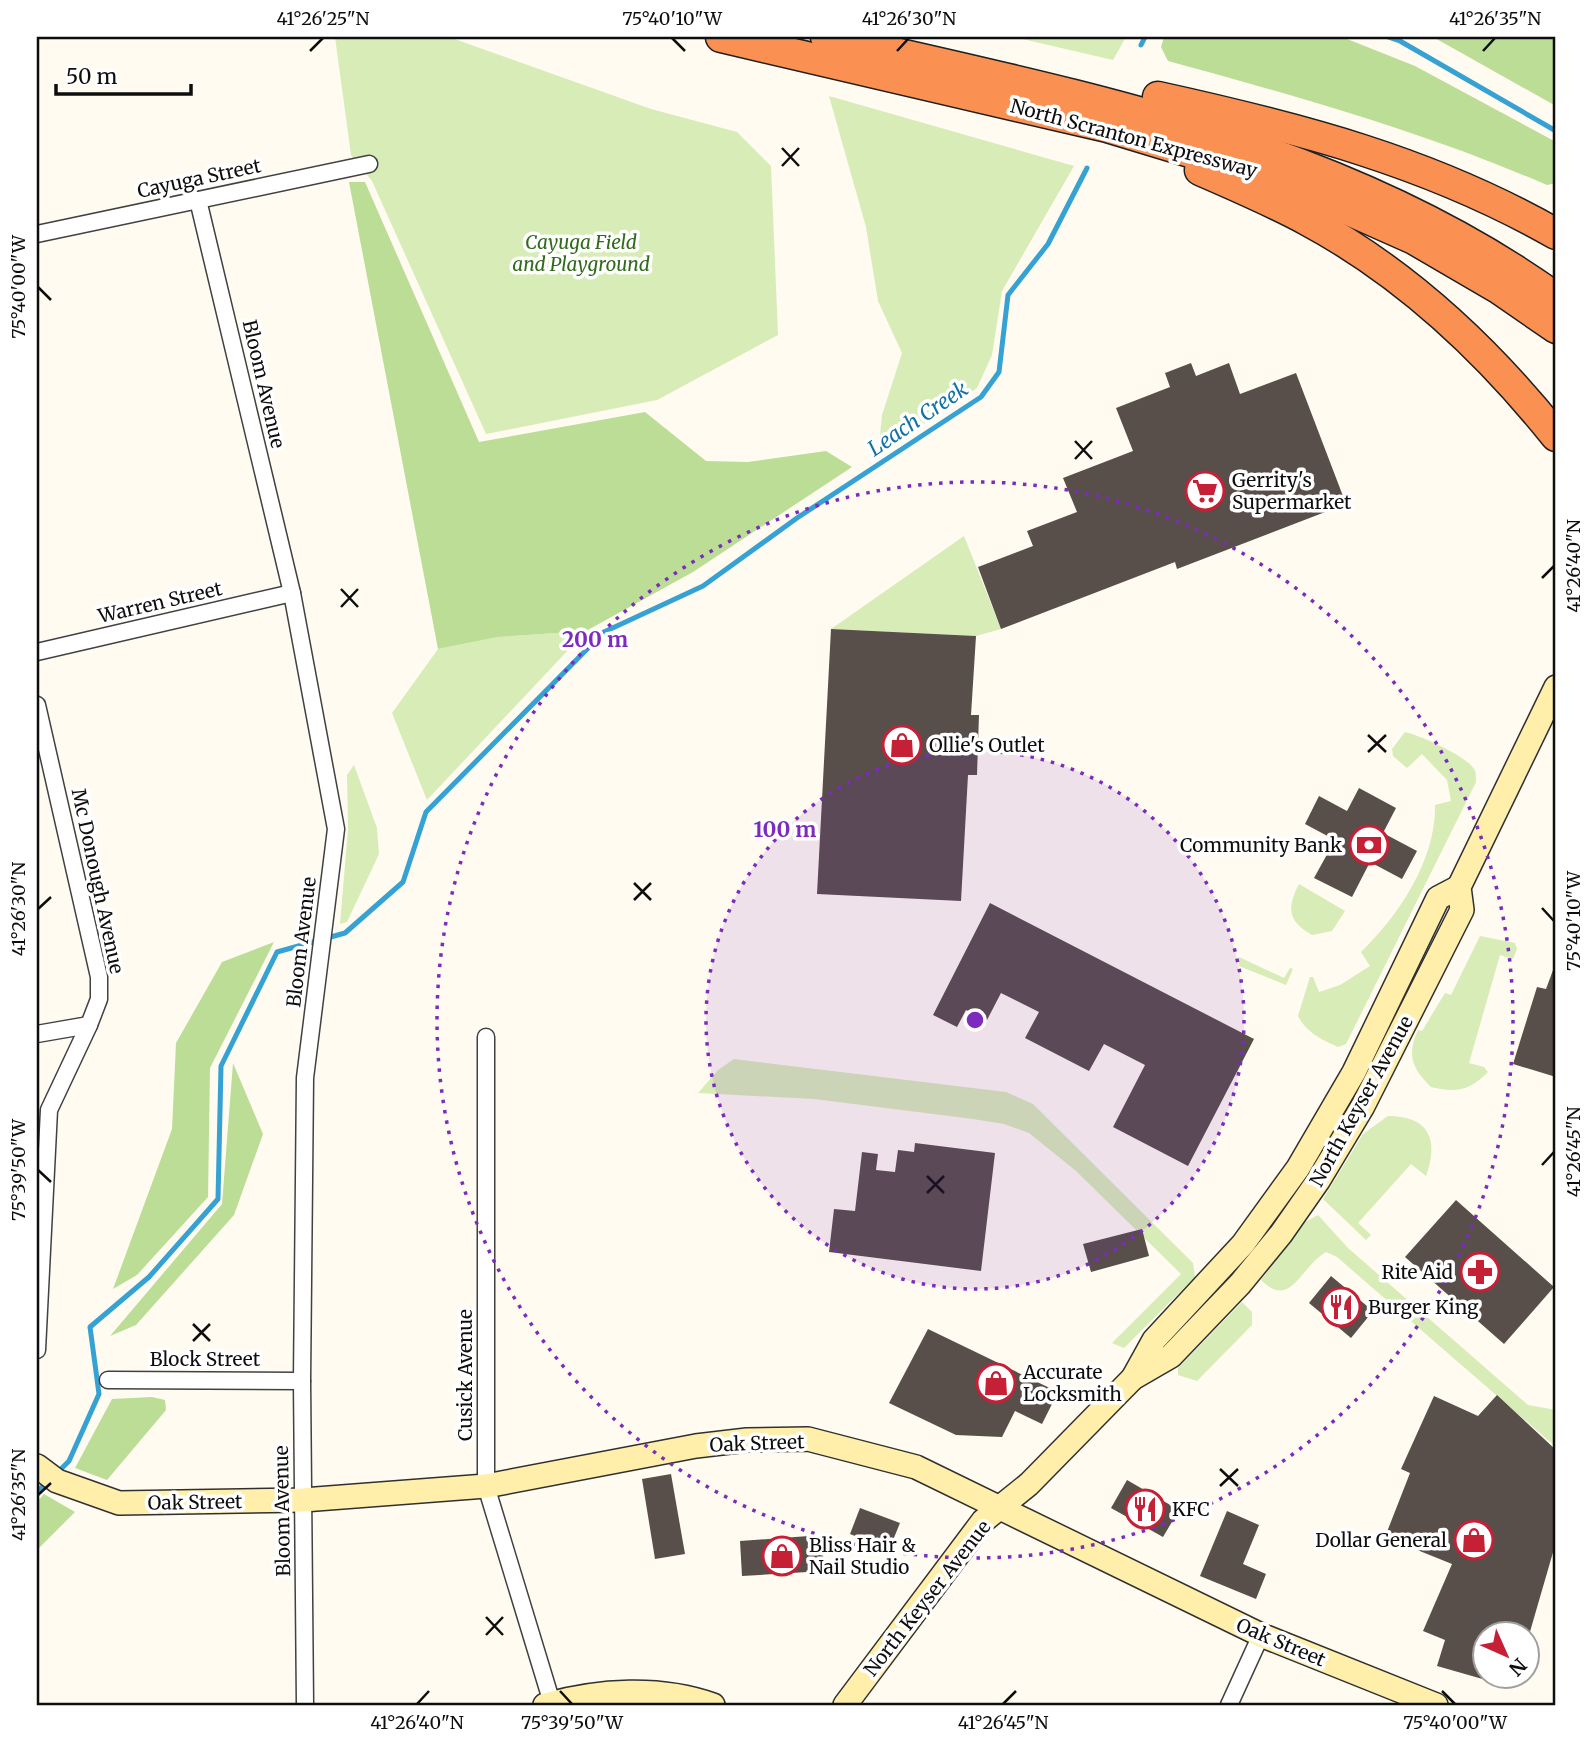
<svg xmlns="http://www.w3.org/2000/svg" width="1593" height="1742" font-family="Merriweather,serif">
	<rect width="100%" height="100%" fill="#fffbf0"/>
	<g fill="#d7ecb7">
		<polygon points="335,37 449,37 651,109 737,132 771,166 778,335 657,400 486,434 372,181 351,155"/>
		<polygon points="1014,37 1126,37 1113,60"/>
		<polygon points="829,96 1074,166 1002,291 992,355 977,388 878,455 882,415 902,353 878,301 866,227"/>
		<polygon points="964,536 1001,629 976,636 831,629"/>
		<polygon points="586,631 427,800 392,713 438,649 498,637"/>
		<path d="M1405,732C1419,735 1470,757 1475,771C1476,772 1476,781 1476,782L1346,1044L1338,1047C1321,1039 1307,1033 1298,1016L1310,977H1313L1319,992L1340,985L1370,966L1361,952C1399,915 1436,860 1435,805L1451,801L1447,780L1422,754L1407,768L1393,756L1392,749Z"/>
		<polygon points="354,765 377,828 379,854 347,922 340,924 348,829 347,775"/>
		<path d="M1299,884L1345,911L1332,931L1312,935C1287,921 1287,907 1299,884Z"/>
		<path d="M1480,936L1515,943L1517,949L1513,959L1500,955L1469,1063L1484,1067L1488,1072C1469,1091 1456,1093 1431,1087C1411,1068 1407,1054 1418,1030L1422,1031L1445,993L1451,995Z"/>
		<polygon points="1239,957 1284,978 1290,968 1293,969 1286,985 1239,966"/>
		<polygon points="734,1059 1006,1092 1033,1104 1193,1263 1195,1277 1124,1348 1112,1343 1181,1274 1076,1171 1029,1133 1004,1124 973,1119 814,1099 698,1093 718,1070"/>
		<path d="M1388,1116C1430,1116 1439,1141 1426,1176L1411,1164L1358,1223L1371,1235L1366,1240L1323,1199L1363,1134Z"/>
		<path d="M1318,1215L1348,1248L1528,1405L1556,1410V1447L1337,1257L1326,1252C1300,1267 1291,1310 1261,1280L1305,1222Z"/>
		<polygon points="1242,1302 1252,1312 1252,1325 1197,1381 1178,1375 1178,1368"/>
	</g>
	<g fill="#bcdd96">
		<path d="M1164,37H1342L1415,66L1556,142V183L1547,185C1424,132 1297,96 1168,61L1161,47Z"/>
		<polygon points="1433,37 1556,37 1556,106"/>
		<polygon points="349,182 365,182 479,442 645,412 706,461 748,462 826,451 852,467 693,572 586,631 498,637 438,649"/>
		<polygon points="274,942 210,1068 208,1197 137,1275 113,1289 172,1129 176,1043 222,962"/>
		<polygon points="233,1063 263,1134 234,1215 136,1325 110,1336 222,1204"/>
		<polygon points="152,1397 165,1400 166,1410 107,1480 75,1468 112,1399"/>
		<polygon points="44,1494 75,1512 37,1550 37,1502"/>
	</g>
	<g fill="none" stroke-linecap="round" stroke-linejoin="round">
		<g stroke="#36a2d3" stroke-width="5">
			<polyline points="1388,37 1400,41 1556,131"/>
			<polyline points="1141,45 1145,37"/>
			<polyline points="57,1473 69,1461 99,1394 90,1327 149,1277 218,1199 221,1066 277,952 345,933 403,882 426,812 604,632 703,586 797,518 981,397 999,372 1008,295 1048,244 1087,168"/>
			<polyline points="37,1492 47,1482"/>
		</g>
	</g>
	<g fill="#584e4a">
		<polygon points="1191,363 1196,376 1229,363 1240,394 1296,373 1346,504 1177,569 1175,562 1001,629 978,567 1033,546 1027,531 1077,512 1063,478 1133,451 1116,408 1170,387 1165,373"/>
		<polygon points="831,629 976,636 971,715 979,715 977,775 968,775 961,901 817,894"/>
		<polygon points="1359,788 1396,808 1383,833 1417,851 1402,879 1370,862 1352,897 1314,878 1335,840 1305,824 1319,796 1347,811"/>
		<polygon points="990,903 1254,1039 1188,1166 1113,1127 1145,1065 1104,1044 1089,1071 1025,1038 1039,1012 1001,993 987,1020 966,1010 957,1027 933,1015"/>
		<polygon points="1556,962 1556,1077 1513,1064 1537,987 1546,989"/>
		<polygon points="915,1143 995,1153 981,1271 829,1252 834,1209 855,1211 862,1152 878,1154 876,1170 895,1172 898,1150 914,1152"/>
		<polygon points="1456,1200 1554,1287 1504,1344 1405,1257"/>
		<polygon points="1142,1229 1149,1256 1091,1272 1083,1244"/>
		<polygon points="1331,1276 1373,1311 1351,1338 1309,1303"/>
		<polygon points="928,1329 1058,1392 1042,1424 1015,1411 1002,1437 956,1435 889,1403"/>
		<polygon points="1497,1395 1556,1450 1556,1542 1527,1642 1526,1634 1484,1634 1484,1676 1517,1676 1514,1688 1437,1666 1445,1640 1423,1631 1452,1564 1385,1537 1410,1473 1401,1469 1434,1396 1478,1416"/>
		<polygon points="671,1474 685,1554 655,1559 642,1479"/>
		<polygon points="1127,1480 1179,1510 1163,1537 1111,1508"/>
		<polygon points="860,1508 900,1523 889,1550 850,1534"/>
		<polygon points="1227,1511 1259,1525 1243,1564 1266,1574 1256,1599 1200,1576"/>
		<polygon points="822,1535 824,1571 742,1576 740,1541"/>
	</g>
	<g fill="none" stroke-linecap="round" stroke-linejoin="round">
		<defs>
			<g id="street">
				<polyline points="198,200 292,593 336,829 305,1078 302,1381 305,1705"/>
				<polyline points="37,234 369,164"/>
				<polyline points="37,652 292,593"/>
				<polyline points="37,705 99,977 99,999 89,1025 49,1110 37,1350"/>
				<polyline points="37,1034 89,1025"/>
				<polyline points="486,1037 486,1486 552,1703"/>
				<polyline points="108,1380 302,1381"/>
				<polyline points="1229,1705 1261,1635"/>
			</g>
			<g id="secondary">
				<polyline points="1133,1378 1154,1340 1243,1244 1298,1168 1354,1072 1438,898 1459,887"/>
				<polyline points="37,1466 57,1481 119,1503 303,1500 486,1486 696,1446 747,1440 808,1439 916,1467 1261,1635 1436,1705"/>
				<path d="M545,1705C599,1690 660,1686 713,1705"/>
				<polyline points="845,1705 983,1521 1029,1484 1133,1378 1171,1356 1240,1284 1281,1234 1318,1181 1363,1106 1462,910 1459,887 1556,687"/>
			</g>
			<g id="highway">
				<polyline points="721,37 1107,127 1279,179 1414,239 1498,288 1556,328"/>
				<path d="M826,37C1079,96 1340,143 1556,298"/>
				<path d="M1158,97C1299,128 1430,162 1556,234"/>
				<path d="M1200,170C1236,186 1272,201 1307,220C1404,272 1488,351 1556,436"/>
			</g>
		</defs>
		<use href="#street" stroke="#414141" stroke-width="19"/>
		<use href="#secondary" stroke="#303030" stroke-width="26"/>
		<use href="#highway" stroke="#1f1f1f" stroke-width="33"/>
		<use href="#street" stroke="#fff" stroke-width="16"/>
		<use href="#secondary" stroke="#ffefab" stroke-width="23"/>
		<use href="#highway" stroke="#fa9153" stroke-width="30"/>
	</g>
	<path fill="none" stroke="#0e0e0e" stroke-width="2.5" d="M672,38L685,51M310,51L323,38M897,51L909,38M1483,51L1495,38M782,148L799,166M782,166L799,148M38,287L51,300M1075,441L1092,459M1075,459L1092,441M1542,578L1554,566M341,589L358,607M341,607L358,589M1368,735L1386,752M1368,752L1386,735M634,883L651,900M634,900L651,883M1542,908L1554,921M38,909L51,897M1542,1165L1554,1152M38,1170L51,1182M927,1176L944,1193M927,1193L944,1176M193,1324L210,1341M193,1341L210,1324M1220,1469L1238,1486M1220,1486L1238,1469M38,1495L51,1483M486,1617L503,1635M486,1635L503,1617M560,1691L572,1704M1442,1691L1455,1704M417,1704L429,1691M1003,1704L1016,1691"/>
	<circle cx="975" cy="1020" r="269" fill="#7b2cbf" fill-opacity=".12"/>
	<g fill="none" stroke="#7b2cbf" stroke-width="3.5" stroke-dasharray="3.5 7">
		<circle cx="975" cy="1020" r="269"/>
		<circle cx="975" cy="1020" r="538"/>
	</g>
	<defs>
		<symbol id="supermarket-ring" viewBox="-11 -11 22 22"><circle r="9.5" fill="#fff" stroke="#c52036" stroke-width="1.5"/><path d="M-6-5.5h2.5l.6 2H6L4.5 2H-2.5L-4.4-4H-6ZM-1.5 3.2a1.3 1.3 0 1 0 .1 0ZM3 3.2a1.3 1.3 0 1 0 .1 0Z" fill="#c52036"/></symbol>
		<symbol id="shop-ring" viewBox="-11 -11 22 22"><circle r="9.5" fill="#fff" stroke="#c52036" stroke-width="1.5"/><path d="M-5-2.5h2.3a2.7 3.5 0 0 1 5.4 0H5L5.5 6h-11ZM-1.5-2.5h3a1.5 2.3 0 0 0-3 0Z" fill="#c52036"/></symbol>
		<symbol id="bank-ring" viewBox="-11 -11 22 22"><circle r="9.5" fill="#fff" stroke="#c52036" stroke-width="1.5"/><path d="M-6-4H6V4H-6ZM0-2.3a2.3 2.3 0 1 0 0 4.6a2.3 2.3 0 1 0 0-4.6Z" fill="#c52036"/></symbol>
		<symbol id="pharmacy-ring" viewBox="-11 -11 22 22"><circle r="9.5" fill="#fff" stroke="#c52036" stroke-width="1.5"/><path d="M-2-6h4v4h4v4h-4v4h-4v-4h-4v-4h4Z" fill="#c52036"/></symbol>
		<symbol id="restaurant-ring" viewBox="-11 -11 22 22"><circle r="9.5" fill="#fff" stroke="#c52036" stroke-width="1.5"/><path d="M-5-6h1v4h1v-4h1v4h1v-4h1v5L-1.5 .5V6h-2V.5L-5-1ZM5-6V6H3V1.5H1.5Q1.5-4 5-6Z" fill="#c52036"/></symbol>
	</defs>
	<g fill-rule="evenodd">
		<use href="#supermarket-ring" x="1183" y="469" width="44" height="44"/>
		<use href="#shop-ring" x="880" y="723" width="44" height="44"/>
		<use href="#bank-ring" x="1347" y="823" width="44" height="44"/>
		<use href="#pharmacy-ring" x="1458" y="1250" width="44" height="44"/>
		<use href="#restaurant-ring" x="1319" y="1285" width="44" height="44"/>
		<use href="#shop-ring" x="974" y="1361" width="44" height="44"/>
		<use href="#restaurant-ring" x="1123" y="1487" width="44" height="44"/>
		<use href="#shop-ring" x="1452" y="1518" width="44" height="44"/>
		<use href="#shop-ring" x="760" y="1534" width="44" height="44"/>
	</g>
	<g text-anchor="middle" stroke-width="7" stroke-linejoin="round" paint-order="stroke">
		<g font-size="19" fill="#0e0e0e" stroke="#fff">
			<text transform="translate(1134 138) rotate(15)" y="7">North Scranton Expressway</text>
			<text transform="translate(199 178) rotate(-12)" y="7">Cayuga Street</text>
			<text transform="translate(264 384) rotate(77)" y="7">Bloom Avenue</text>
			<text transform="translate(160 602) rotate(-13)" y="7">Warren Street</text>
			<text transform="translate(98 881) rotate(78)" y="7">Mc Donough Avenue</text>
			<text transform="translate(301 942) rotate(-83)" y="7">Bloom Avenue</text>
			<text transform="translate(1361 1101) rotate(-61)" y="7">North Keyser Avenue</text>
			<text x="205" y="1366">Block Street</text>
			<text transform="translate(465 1375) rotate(-90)" y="7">Cusick Avenue</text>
			<text transform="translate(757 1443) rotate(-2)" y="7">Oak Street</text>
			<text transform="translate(195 1502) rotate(-1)" y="7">Oak Street</text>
			<text transform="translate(282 1511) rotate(-91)" y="7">Bloom Avenue</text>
			<text transform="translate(927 1598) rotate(-52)" y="7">North Keyser Avenue</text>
			<text transform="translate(1281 1642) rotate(23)" y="7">Oak Street</text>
		</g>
		<g font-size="19" font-style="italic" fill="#326a1b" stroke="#fff">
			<text x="581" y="249">Cayuga Field<tspan x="581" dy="22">and Playground</tspan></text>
		</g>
		<g font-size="19" fill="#0e0e0e" stroke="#fff" text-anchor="start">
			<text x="1232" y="487">Gerrity's<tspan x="1232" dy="22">Supermarket</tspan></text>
			<text x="929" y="752">Ollie's Outlet</text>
			<text x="1342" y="852" text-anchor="end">Community Bank</text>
			<text x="1453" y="1279" text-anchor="end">Rite Aid</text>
			<text x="1368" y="1314">Burger King</text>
			<text x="1023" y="1379">Accurate<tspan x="1023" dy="22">Locksmith</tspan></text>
			<text x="1172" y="1516">KFC</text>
			<text x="1447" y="1547" text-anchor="end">Dollar General</text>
			<text x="809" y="1552">Bliss Hair &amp;<tspan x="809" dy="22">Nail Studio</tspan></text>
		</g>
		<g font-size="21" font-style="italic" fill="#1172a6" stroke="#fff">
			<text transform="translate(918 419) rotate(-34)" y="7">Leach Creek</text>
		</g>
	</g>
	<circle cx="975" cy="1020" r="10" fill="#7b2cbf" stroke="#fff" stroke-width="3.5"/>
	<g font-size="21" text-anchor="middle" font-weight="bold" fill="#7b2cbf" stroke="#fff" stroke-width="7" stroke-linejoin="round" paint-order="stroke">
		<text x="595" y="647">200 m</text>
		<text x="785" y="837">100 m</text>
	</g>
	<rect width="1593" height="1742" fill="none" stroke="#ffffff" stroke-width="77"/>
	<g transform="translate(1506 1655) rotate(135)"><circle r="33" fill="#ffffff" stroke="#9f9f9f" stroke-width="2"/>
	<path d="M0-5L12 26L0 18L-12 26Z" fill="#c52036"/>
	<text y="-10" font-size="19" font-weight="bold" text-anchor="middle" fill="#0e0e0e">N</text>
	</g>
	<path d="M56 84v10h135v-10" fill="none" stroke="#0e0e0e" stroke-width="3.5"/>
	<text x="66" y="84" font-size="21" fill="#0e0e0e" stroke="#ffffff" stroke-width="5" paint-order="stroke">50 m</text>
	<rect x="38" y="38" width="1516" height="1666" fill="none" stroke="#0e0e0e" stroke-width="2.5"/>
	<g font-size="18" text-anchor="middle" fill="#0e0e0e">
		<text x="323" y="25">41°26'25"N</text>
		<text x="672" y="25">75°40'10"W</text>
		<text x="909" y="25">41°26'30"N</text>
		<text x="1495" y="25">41°26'35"N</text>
		<text transform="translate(19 287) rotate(-90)" y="6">75°40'00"W</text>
		<text transform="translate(1574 566) rotate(-90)" y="6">41°26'40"N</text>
		<text transform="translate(19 909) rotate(-90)" y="6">41°26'30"N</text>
		<text transform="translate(1574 921) rotate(-90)" y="6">75°40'10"W</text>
		<text transform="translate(1574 1152) rotate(-90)" y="6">41°26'45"N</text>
		<text transform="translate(19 1170) rotate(-90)" y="6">75°39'50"W</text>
		<text transform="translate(19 1495) rotate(-90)" y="6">41°26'35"N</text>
		<text x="417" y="1729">41°26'40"N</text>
		<text x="572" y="1729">75°39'50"W</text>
		<text x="1003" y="1729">41°26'45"N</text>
		<text x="1455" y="1729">75°40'00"W</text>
	</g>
</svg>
